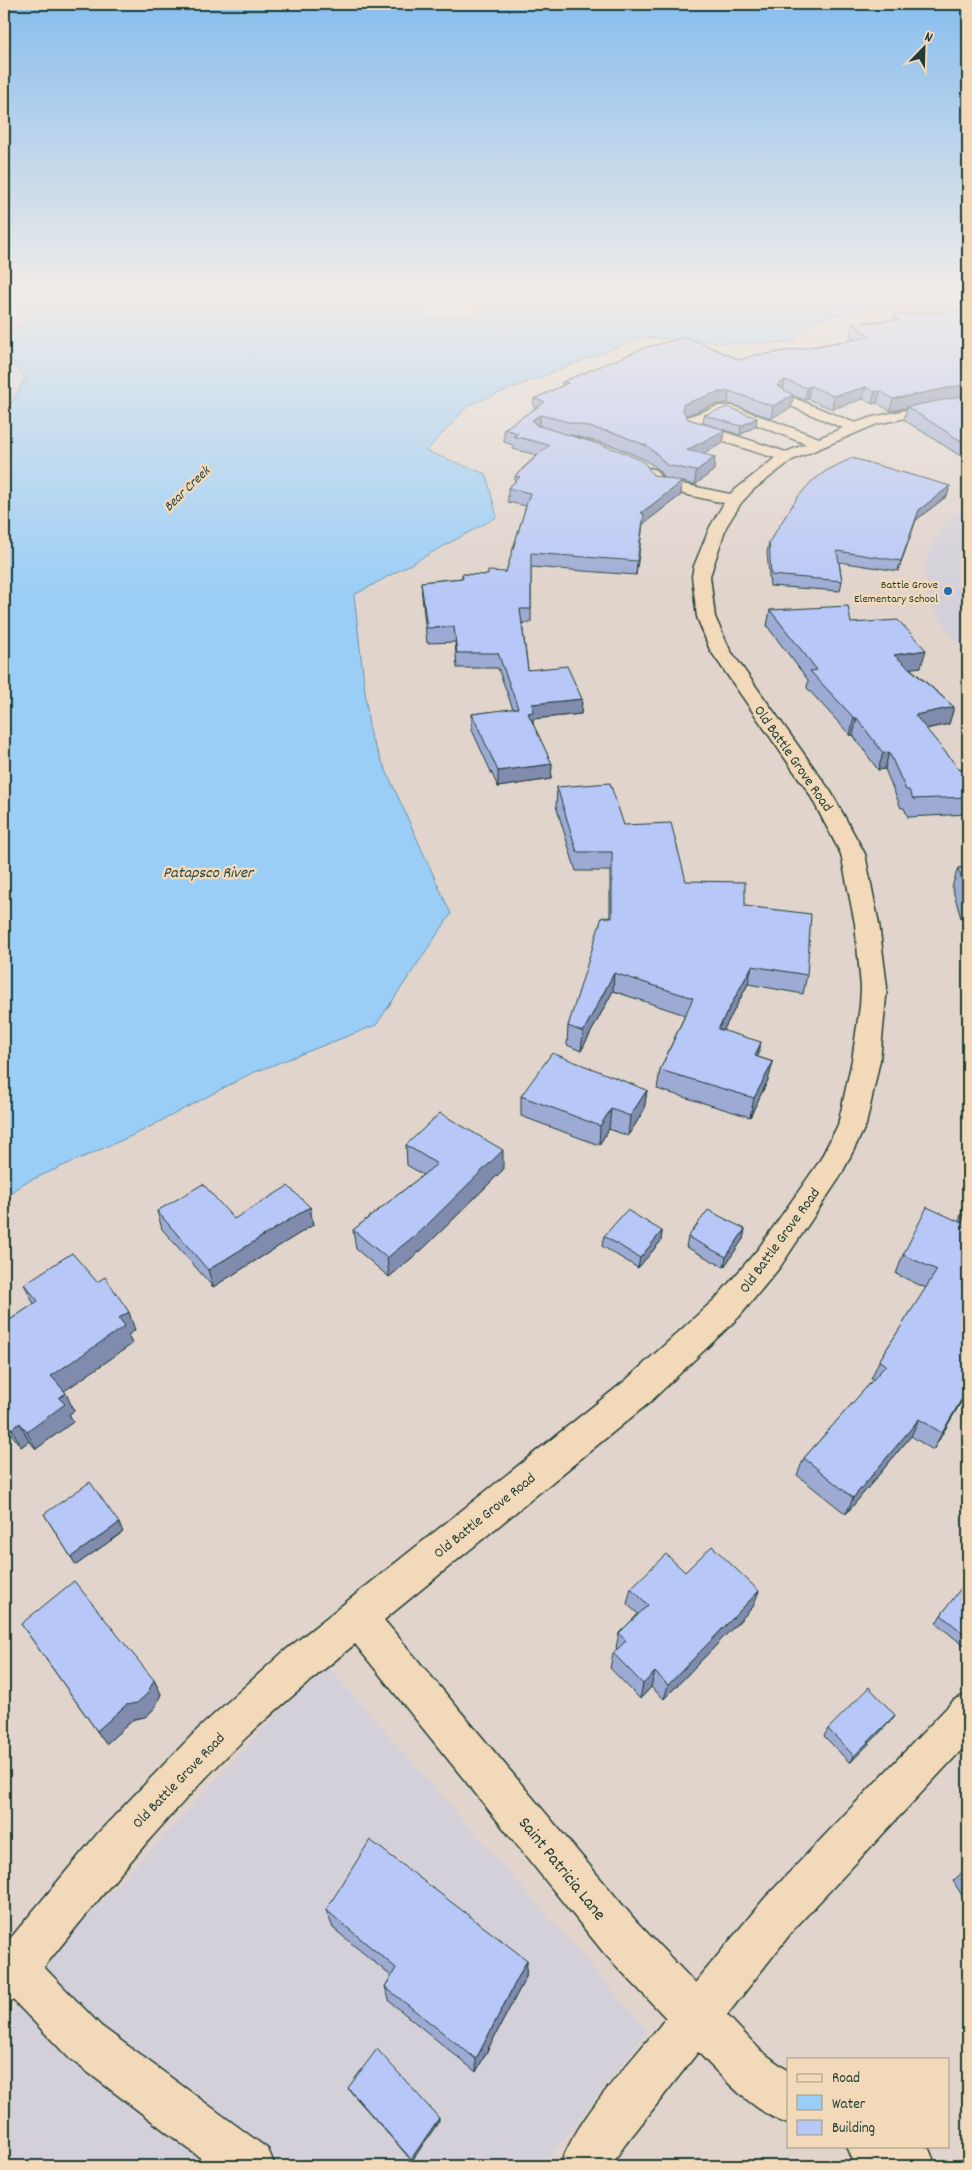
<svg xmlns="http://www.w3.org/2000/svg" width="972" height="2170" font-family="Dekko,sans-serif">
	<rect width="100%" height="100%" fill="#e0d4cc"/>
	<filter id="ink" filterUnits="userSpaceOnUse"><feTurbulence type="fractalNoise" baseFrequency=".02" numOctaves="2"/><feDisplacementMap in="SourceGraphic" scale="10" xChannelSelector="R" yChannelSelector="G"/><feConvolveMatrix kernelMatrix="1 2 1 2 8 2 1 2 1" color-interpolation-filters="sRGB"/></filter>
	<g filter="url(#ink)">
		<g fill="#d4d0d9">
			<polygon points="4,298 16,298 38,309 4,339"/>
			<polygon points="4,350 25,378 4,417"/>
			<polygon points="968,502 968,654 953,637 931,605 924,576 929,549 946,523"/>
			<polygon points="325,1663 648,2031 543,2166 4,2166 4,2023 36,1972"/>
		</g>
		<polygon fill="#9acef7" stroke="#6994a9" points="4,291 413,291 430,319 474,315 510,291 968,291 968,306 892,305 809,321 792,342 746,344 642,337 469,405 426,451 486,474 497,517 354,595 370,735 451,914 376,1025 250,1074 140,1132 22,1184 4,1198 4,417 25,378 4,350 4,339 38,309 16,298 4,298"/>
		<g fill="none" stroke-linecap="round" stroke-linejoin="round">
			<defs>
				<g id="minor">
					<path d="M784,394L855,423L873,417L968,397V405L877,424L792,460L754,489L741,503L726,527L710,576L715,617L730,650L831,792L865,854L879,924L887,987L880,1060L866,1125L840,1177L780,1267L739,1317L650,1402L384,1620L636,1921L695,1983L764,1899L954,1700L968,1694V1743L794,1929L727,2015L761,2051L788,2071V2124C752,2111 724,2079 698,2052L624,2146L611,2166H560C578,2115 632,2061 666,2018L604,1953L355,1644C311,1680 266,1717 226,1757C160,1823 102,1895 44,1967L101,2026L268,2149L275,2166H211L69,2058L13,2000L4,2003V1946L98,1833L198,1729L282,1653L626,1380L717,1297L758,1249L819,1162L838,1125L852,1060L860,1006L861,987L855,924L841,854L809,793L710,650L697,617L692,576L694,566L710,527L724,503L652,487L642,473L650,468L656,470L663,480L730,494L775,458L687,430L682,424L684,418L719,406H733L819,438L843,428L779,401L777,398ZM727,413L806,444L786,452L697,423Z"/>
					<polygon points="847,2146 924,2146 929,2149 936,2166 861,2166 854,2163"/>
				</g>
			</defs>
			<use href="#minor" stroke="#1f3d34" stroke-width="3"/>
			<use href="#minor" fill="#f1d9b9" fill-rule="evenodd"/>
		</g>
		<g fill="#9dabd4" stroke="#1f3d34" fill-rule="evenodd">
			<path d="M968,310V456L962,457L904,420L907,408L890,411L877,403L872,404L863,399L832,409L808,399L805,400L793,396L791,408L771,418L728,403L713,405L686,416L688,419L725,430L723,443L703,454L714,470L695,485L682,482L681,495L643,524L636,575L531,567V623H522L528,670L582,699L581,714L533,719V724L552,764L551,779L498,787L472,730V714L513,709L498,668H457L455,642L427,643L422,596L421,582L462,578V574L488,575L506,572L526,506L508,502V488L515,482V476L537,455L513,449V445L504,442V429L534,410V399L562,386V382L740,360L761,355L856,339L850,335L852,323L893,320L894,315ZM571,435L617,447L645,460L657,468L664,478L653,475Z"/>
			<polygon points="704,415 756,426 740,435 703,423"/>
			<polygon points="950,486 947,496 916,520 898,571 839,562 842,581 840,591 770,586 767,553 769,542"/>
			<polygon points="770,610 851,623 921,667 910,668 954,707 949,724 926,729 960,770 968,769 968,814 908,817 904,808 901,808 885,769 878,770 853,735 850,735 807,688 808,680 767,626"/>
			<polygon points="557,787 624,825 686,881 745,906 807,975 803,994 748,984 723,1031 758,1057 773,1062 768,1080 750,1117 657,1089 660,1070 685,1015 613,991 581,1051 567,1045 568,1026 610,918 610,871 576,871 556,806"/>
			<polygon points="958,868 968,868 968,919 961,918 952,887"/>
			<polygon points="647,1090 644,1110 628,1136 609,1129 599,1145 521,1116 521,1096"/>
			<polygon points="968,1096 968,1108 966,1107"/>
			<polygon points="406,1145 503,1170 425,1247 389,1277 356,1249 353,1230 423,1175 407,1165"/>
			<polygon points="968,1155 968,1178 962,1176"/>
			<polygon points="968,1185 968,1390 933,1450 911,1436 846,1514 797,1475 804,1458 873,1380 871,1379 879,1361 926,1288 896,1274 903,1255 959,1222"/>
			<polygon points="310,1207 313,1225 213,1287 162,1229 157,1211 234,1219"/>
			<polygon points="745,1229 743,1239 724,1267 686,1247 688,1237"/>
			<polygon points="662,1231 661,1241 638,1268 602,1246 604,1236"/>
			<polygon points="24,1284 135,1330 128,1335 132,1344 64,1391 74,1411 69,1414 73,1422 36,1449 29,1441 21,1447 4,1424 4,1324 34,1304"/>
			<polygon points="44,1514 123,1532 76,1565"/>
			<polygon points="685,1572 753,1607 664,1699 651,1687 640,1699 610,1668 613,1653 617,1649 616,1648 619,1633 638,1614 627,1604 631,1588"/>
			<polygon points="968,1581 968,1638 963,1645 936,1623 941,1615"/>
			<polygon points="21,1624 154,1680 161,1694 155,1708 145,1717 134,1719 106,1744"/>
			<polygon points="895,1715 890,1722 850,1763 824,1736 828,1729"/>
			<polygon points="968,1867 968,1905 953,1881"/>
			<polygon points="326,1910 527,1960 526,1977 476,2072 390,2002 385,1987 391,1976 333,1928"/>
			<polygon points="348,2088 439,2121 412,2161 350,2091"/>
		</g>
		<g fill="#808bad" stroke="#1f3d34">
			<polygon points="785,380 783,392 777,386"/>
			<polygon points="968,384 968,396 890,411 893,399"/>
			<polygon points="810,386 808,399 805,400 807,388"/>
			<polygon points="866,387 863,399 832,409 834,396"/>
			<polygon points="729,391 728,403 713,405 682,417 682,409 684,404 715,393"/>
			<polygon points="880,391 877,403 872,404 875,392"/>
			<polygon points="793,395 791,408 771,418 773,406"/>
			<polygon points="540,415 540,427 532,433 532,420"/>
			<polygon points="757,418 756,426 740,435 741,426"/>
			<polygon points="725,430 723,443 686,463 687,450"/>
			<polygon points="966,444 968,444 968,456 962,457"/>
			<polygon points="715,457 714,470 695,485 696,471"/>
			<polygon points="682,482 681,495 643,524 636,575 641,513"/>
			<polygon points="950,486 947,496 916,520 898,571 901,561 919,510"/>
			<polygon points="926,650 921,667 890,671 894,655"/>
			<polygon points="582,699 581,714 533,719 533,727 528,713 532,704"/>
			<polygon points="954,707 949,724 910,732 915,715"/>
			<polygon points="854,718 857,718 853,735 850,735"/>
			<polygon points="889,752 885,769 878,770 883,753"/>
			<polygon points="552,764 551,779 498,787 498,771"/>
			<polygon points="752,966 748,984 714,1048 718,1029"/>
			<polygon points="614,973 613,991 581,1051 583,1032"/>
			<polygon points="761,1042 757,1061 755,1056"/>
			<polygon points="773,1062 768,1080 750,1117 754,1098"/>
			<polygon points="647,1090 644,1110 628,1136 630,1116"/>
			<polygon points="611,1109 609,1129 599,1145 600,1126"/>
			<polygon points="503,1150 503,1170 425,1247 389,1277 387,1258"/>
			<polygon points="310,1207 313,1225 213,1287 208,1270"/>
			<polygon points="745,1229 743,1239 724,1267 726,1257"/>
			<polygon points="662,1231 661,1241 638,1268 640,1258"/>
			<polygon points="129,1312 135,1330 128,1335 132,1344 60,1394 51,1376 119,1318"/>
			<polygon points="968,1388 968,1390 933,1450 942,1433"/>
			<polygon points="66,1393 74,1411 69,1414 73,1422 36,1449 27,1432 59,1398"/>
			<polygon points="919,1419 911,1436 846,1514 853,1498"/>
			<polygon points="20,1423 29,1441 21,1447 12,1429"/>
			<polygon points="119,1523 123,1532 76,1565 71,1557"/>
			<polygon points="759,1591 753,1607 664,1699 668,1685"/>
			<polygon points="655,1672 651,1687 640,1699 643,1684"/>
			<polygon points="154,1680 161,1694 155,1708 145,1717 134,1719 106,1744 97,1731"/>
			<polygon points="895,1715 890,1722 850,1763 854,1756"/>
			<polygon points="527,1960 526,1977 476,2072 476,2059"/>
			<polygon points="439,2118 439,2121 412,2161 411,2159"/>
		</g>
		<g fill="#b7c7f7" stroke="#1f3d34">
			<polygon points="968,310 968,384 893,399 880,391 875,392 866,387 834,396 810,386 807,388 785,380 777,386 793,395 773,406 729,391 715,393 684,404 682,409 688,419 725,430 687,450 715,457 696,471 666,465 658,455 647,446 618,434 540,415 532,420 536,425 621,451 644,462 653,475 682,482 641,513 644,514 637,561 531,553 531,609 520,609 528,670 567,666 582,699 532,704 533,712 528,713 552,764 498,771 472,714 518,708 498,653 457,653 454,627 427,628 421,582 463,578 462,574 488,575 488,571 506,572 530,493 508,488 520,477 515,476 549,445 513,436 518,433 504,429 545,402 534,399 568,383 562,382 647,347 687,337 740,360 758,354 761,355 871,337 852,323 900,320 894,315"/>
			<polygon points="968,395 968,444 966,444 907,407"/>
			<polygon points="728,407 757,418 741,426 704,415"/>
			<polygon points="852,458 950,486 919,510 901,561 837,551 842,581 771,575 769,542 797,498 811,482 826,471"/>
			<polygon points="848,606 851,623 898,620 926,650 894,655 954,707 915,715 960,770 968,769 968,797 913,799 909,790 906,790 889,752 883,753 857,718 854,718 810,671 817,670 770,610"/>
			<polygon points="610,783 624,825 671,823 686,881 745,882 745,906 811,914 807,975 752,966 718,1029 761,1042 755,1056 773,1062 754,1098 660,1070 693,998 614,973 583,1032 568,1026 602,917 612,918 612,852 577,852 557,787"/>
			<polygon points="958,868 968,868 968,899"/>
			<polygon points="552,1053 647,1090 630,1116 611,1109 600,1126 521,1096"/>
			<polygon points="440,1113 503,1150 424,1228 387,1258 353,1230 437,1164 406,1145"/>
			<polygon points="203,1184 234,1219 288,1186 310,1207 208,1270 157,1211"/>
			<polygon points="968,1199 968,1388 942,1433 919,1419 853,1498 804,1458 886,1365 879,1361 937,1270 903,1255 927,1207 962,1223"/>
			<polygon points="627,1210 662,1231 640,1258 604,1236"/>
			<polygon points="708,1210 745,1229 726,1257 688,1237"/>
			<polygon points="72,1253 97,1282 105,1277 129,1312 119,1318 125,1326 51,1376 66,1393 59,1398 65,1404 27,1432 20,1423 12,1429 4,1418 4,1324 38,1301 24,1284"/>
			<polygon points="90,1482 119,1523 71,1557 44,1514"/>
			<polygon points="712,1546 759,1591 668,1685 655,1672 643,1684 613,1653 626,1641 619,1633 648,1605 631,1588 666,1554 685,1572"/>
			<polygon points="967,1580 968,1581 968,1637 941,1615"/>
			<polygon points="74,1581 154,1680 147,1694 137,1703 126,1705 97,1731 21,1624"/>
			<polygon points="869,1687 895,1715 854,1756 828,1729"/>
			<polygon points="370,1840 527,1960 476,2059 385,1987 396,1968 326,1910"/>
			<polygon points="377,2049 439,2118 411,2159 348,2088"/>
		</g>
	</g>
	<linearGradient id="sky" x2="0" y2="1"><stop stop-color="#89beee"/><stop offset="0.49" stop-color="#f1ece8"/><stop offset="1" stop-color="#f1ece8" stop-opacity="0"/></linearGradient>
	<rect width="972" height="595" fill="url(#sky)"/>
	<circle fill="#1f6fb2" stroke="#f1d9b9" stroke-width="2" cx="948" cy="591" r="5"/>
	<g text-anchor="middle" stroke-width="5" stroke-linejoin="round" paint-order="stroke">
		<g font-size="12" fill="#1f3d34" stroke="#f1d9b9" text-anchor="end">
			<text x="938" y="588">Battle Grove<tspan x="938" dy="14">Elementary School</tspan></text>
		</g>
		<g font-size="14" font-style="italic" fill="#2b4c48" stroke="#f1d9b9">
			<text transform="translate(186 488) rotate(-44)" y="5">Bear Creek</text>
		</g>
		<g font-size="15" fill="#1f3d34" stroke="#f1d9b9">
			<text transform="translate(794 758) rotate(55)" y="5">Old Battle Grove Road</text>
			<text transform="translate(779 1240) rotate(-54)" y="5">Old Battle Grove Road</text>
			<text transform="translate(484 1515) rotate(-39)" y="5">Old Battle Grove Road</text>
			<text transform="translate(178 1780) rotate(-46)" y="5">Old Battle Grove Road</text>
		</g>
		<g font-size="16" font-style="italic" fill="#2b4c48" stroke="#f1d9b9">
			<text x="208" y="877">Patapsco River</text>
		</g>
		<g font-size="18" fill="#1f3d34" stroke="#f1d9b9">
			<text transform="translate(563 1868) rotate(51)" y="6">Saint Patricia Lane</text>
		</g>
	</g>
	<rect width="972" height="2170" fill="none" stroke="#f1d9b9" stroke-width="20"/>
	<rect x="10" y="10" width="952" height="2150" fill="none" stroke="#1f3d34" stroke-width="2" filter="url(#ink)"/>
	<rect x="787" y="2058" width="162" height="90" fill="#f1d9b9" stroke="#9d9b84"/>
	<rect x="797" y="2074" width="25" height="8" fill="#f1d9b9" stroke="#9d9b84"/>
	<text x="832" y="2082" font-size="15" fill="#1f3d34">Road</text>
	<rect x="797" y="2095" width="25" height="15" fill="#9acef7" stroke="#9d9b84"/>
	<text x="832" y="2108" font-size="15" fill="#1f3d34">Water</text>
	<rect x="797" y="2120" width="25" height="15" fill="#b7c7f7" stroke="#9d9b84"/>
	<text x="832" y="2132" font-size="15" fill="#1f3d34">Building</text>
	<g transform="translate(924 48) rotate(23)" stroke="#f1d9b9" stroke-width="4" paint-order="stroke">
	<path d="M0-4L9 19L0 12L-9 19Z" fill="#1f3d34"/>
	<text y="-8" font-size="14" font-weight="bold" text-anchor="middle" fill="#1f3d34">N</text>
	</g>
</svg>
